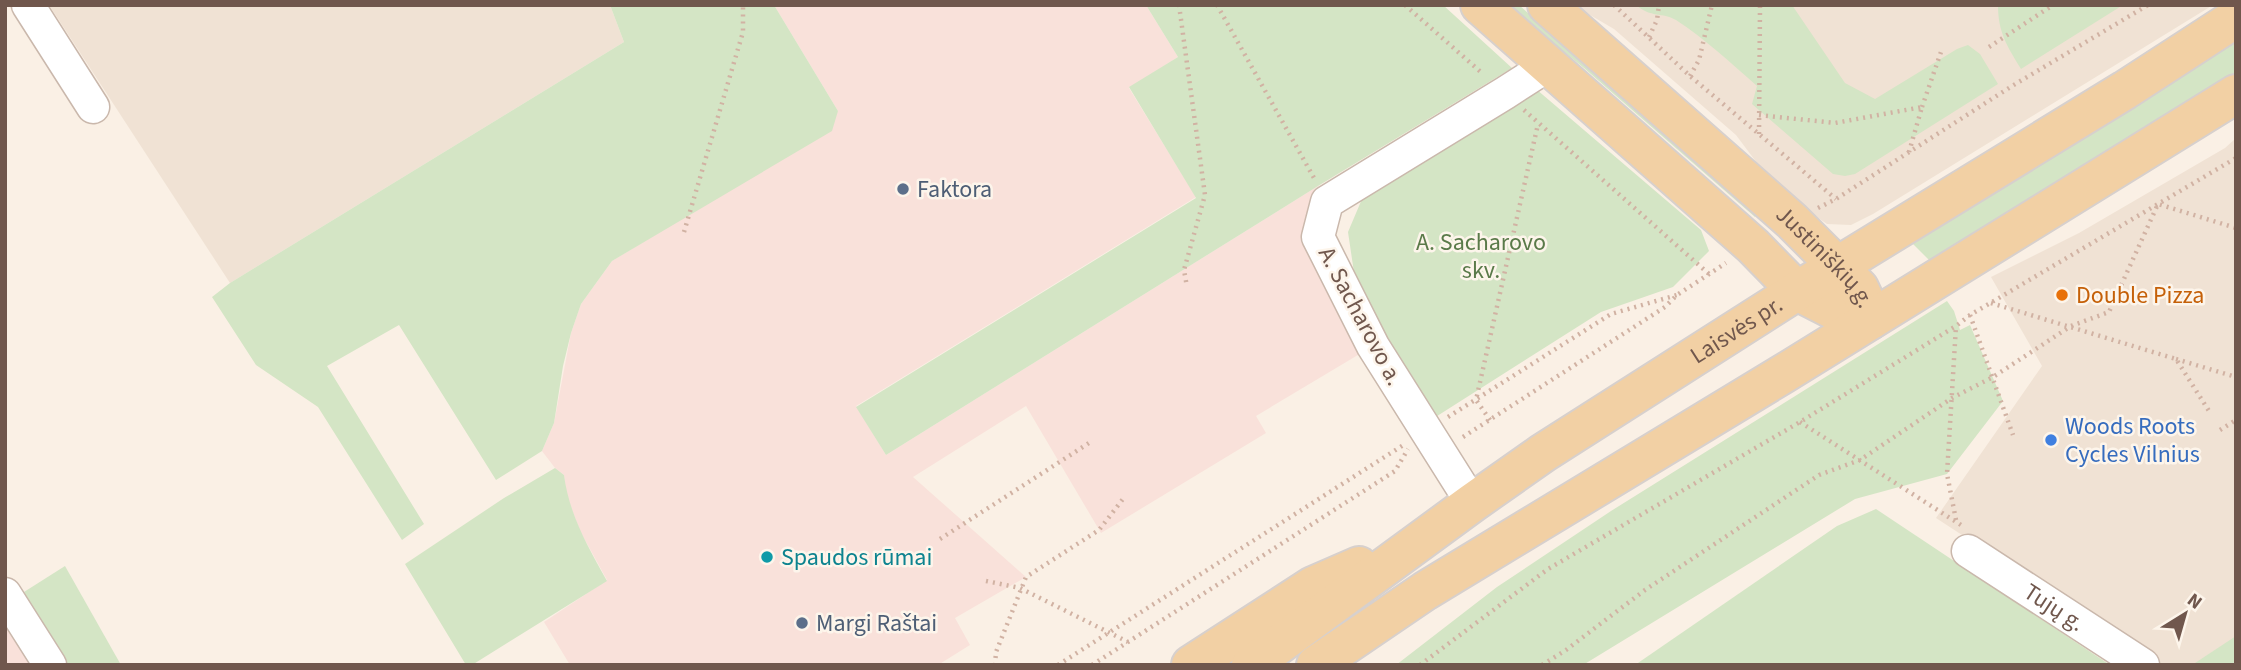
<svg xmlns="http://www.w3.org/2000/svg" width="2241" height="670" font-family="'Source Sans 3',sans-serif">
	<rect width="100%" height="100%" fill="#faf0e5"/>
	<g fill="#f0e2d4">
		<polygon points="49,5 610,5 624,42 230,283"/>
		<polygon points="1573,5 2213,5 1873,214 1851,225 1827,224 1798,204 1763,171 1736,135 1614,29"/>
		<polygon points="2236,138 2236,665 2161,665 1936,518 2042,366 1991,277 2079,233 2225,148"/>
	</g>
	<g fill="#f9e1da">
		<polygon points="774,5 1146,5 1178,57 1129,88 1196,197 856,406 886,455 1318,186 1327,202 1318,237 1373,346 1256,416 1266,433 1101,533 1026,406 913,477 1026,577 955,618 970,645 938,665 570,665 544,622 607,580 580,531 566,494 564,475 555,468 542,451 554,423 571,333 581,304 612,261 668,227 838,111"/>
		<polygon points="5,610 38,665 5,665"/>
	</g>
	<g fill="#d4e5c5">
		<polygon points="610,5 774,5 838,111 832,131 612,261 581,304 571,333 563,366 554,423 542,451 496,480 399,325 327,366 424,524 402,540 318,407 256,365 212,297 230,283 624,42"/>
		<polygon points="1146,5 1443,5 1512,68 1318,186 886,455 856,407 1196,198 1129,87 1178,57"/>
		<polygon points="1506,5 1519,5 1757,214 1755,217 1584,68"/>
		<path d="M1636,5H1792L1845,83L1875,99L1957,49L1968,45L1980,54L1998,84L1855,174L1845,176L1833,174L1752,104L1757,86C1731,63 1705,39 1676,20C1662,12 1651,18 1636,5Z"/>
		<path d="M1998,5H2123L2021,69C2007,46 1998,32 1998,5Z"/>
		<polygon points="2236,36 2236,79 1931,262 1909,240"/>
		<polygon points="1536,89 1701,230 1709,251 1673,287 1601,312 1434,418 1356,286 1348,232 1362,199"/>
		<polygon points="1947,301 1954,311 1960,330 1970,325 2003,401 1947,474 1855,499 1583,665 1396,665 1497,587 1611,511"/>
		<path d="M555,468L564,475C569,514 588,547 607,581L472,665H466L405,564L504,498Z"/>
		<polygon points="1876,509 2110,665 1635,665 1837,526"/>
		<polygon points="65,566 121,665 66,665 24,592"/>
		<polygon points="2236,636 2236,665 2192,665"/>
	</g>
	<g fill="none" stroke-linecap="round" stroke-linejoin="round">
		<defs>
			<g id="minor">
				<polyline points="28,5 93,107"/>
				<polyline points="1472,503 1373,346 1318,237 1327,202 1505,93 1547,66"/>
				<path id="s1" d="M1968,551L2143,665"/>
				<polyline points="5,594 50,665"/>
			</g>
			<g id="major">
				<polyline points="1480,5 1753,246 1797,291 1846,316 1870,320"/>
				<path id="s2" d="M1547,5L1792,221L1859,288L1867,305L1870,320"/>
				<polyline points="1191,665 1313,586 1359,566"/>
				<path id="s3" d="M1251,665L1472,503L1543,453L1797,291L2125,90L2236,18"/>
				<polyline points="1316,665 1425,591 1783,374 2236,94"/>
			</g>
		</defs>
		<use href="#minor" stroke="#cab8ac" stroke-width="35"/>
		<use href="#major" stroke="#d7d0cd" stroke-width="42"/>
		<g stroke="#d1b2a3" stroke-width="4.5" stroke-dasharray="2 5" stroke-linecap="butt">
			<polyline points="1179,5 1205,195 1184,270 1187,287"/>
			<polyline points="1217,5 1314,178"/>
			<polyline points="1405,5 1483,74"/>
			<polyline points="1614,5 1690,76 1836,199"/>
			<polyline points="1649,37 1657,20 1659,5"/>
			<polyline points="1989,47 2053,5"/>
			<polyline points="1690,76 1699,60 1712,5"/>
			<polyline points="1922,107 1942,49"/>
			<polyline points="1524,110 1709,274"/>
			<polyline points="1759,115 1835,123 1922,107 1909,152"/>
			<polyline points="1759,134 1760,5"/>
			<polyline points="1818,208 1836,199 2012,86 2148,5"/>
			<polyline points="684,232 743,32 743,5"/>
			<polyline points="1991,303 2176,359 2209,411"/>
			<polyline points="1970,315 2013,435"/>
			<polyline points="2176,359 2236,377"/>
			<polyline points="1448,417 1611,314 1677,295"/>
			<polyline points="1490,420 1476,400 1538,124"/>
			<polyline points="1800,422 1961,525"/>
			<polyline points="2220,430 2236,420"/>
			<polyline points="1463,437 1665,307 1677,295 1726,263"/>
			<polyline points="1956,520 1947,474 1956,326"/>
			<polyline points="940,539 1089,443"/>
			<polyline points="986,581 1020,588 1128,642"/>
			<polyline points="995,665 996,652 1026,577 1099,530 1123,499"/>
			<polyline points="1058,665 1405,444"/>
			<polyline points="1092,665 1395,471 1408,449"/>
			<polyline points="1420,665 1548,569 1800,422 1956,326 1970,315 2236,158"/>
			<polyline points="1542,665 1566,650 1645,590 1819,475 1860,460 1952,398 1993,377 2071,326 2109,312 2158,204 2236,228"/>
		</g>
		<use href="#minor" stroke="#fff" stroke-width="32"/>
		<use href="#major" stroke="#f2d0a4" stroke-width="38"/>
	</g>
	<g fill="#5c6f8a" stroke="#fdf5eb" stroke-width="2.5">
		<circle cx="903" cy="189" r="7"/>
		<circle cx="802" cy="623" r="7"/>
	</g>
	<circle fill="#e8710a" stroke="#fdf5eb" stroke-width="2.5" cx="2062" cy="295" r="7"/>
	<circle fill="#3f7fe0" stroke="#fdf5eb" stroke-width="2.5" cx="2051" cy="440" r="7"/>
	<circle fill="#0f9aa8" stroke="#fdf5eb" stroke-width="2.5" cx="767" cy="557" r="7"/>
	<g text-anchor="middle" stroke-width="5" stroke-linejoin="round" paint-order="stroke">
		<g font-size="24" fill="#4e5e75" stroke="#fdf5eb" text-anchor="start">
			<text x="917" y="197">Faktora</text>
			<text x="816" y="631">Margi Raštai</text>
		</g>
		<g font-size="24" fill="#5a7a49" stroke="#fdf5eb">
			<text x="1481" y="250">A. Sacharovo<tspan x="1481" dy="28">skv.</tspan></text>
		</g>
		<g font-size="24" fill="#70574d" stroke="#fdf5eb">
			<text dy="8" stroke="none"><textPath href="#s2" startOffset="376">Justiniškių g.</textPath></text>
			<text transform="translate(1361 316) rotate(62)" y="8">A. Sacharovo a.</text>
			<text dy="8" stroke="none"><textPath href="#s3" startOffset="590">Laisvės pr.</textPath></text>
			<text dy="8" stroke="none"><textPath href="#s1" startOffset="103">Tujų g.</textPath></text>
		</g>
		<g font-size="24" fill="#c56008" stroke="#fdf5eb" text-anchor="start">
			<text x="2076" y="303">Double Pizza</text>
		</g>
		<g font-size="24" fill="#366cbe" stroke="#fdf5eb" text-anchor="start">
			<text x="2065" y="434">Woods Roots<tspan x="2065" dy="28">Cycles Vilnius</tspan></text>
		</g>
		<g font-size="24" fill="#0d838f" stroke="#fdf5eb" text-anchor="start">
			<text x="781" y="565">Spaudos rūmai</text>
		</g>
	</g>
	<rect width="2241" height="670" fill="none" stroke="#70574d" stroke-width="14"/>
	<g transform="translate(2185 614) rotate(37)" stroke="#fdf5eb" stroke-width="5" paint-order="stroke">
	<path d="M0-5L12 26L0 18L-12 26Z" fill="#70574d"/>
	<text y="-10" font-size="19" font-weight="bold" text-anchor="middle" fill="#70574d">N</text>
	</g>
</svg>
